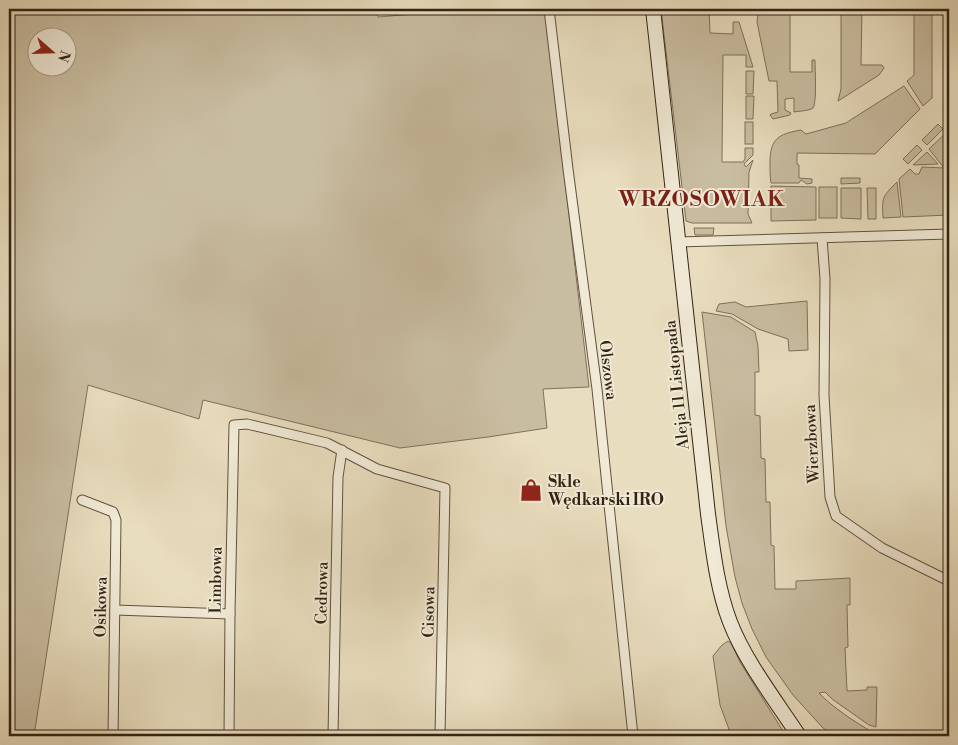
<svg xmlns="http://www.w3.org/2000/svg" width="958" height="745" font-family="'Libre Bodoni',serif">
	<rect width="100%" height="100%" fill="#e8ddbe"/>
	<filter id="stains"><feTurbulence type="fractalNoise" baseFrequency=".004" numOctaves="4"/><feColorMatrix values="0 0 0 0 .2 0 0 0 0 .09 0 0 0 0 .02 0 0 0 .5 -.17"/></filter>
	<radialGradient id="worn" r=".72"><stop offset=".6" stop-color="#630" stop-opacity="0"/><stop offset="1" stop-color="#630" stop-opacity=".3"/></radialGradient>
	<g fill="#c9bda1" stroke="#7e705a" fill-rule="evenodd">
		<path d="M9,9H376L378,17L475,9H545L589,387L543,389L547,428L488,437L400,448L203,400L199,419L88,385L34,736H9ZM38,38H68V68H38Z"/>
		<polygon points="661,9 709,9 710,33 733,34 733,22 739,22 753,67 746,67 746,55 723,55 722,162 743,162 745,159 745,148 753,148 753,155 744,164 746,167 753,160 749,172 748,214 752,223 692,223 686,221"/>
		<path d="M764,9H790V72H812V60H815C815,69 817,103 813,108C809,111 799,111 794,112V98L785,99V110L791,113L790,115L773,119L770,115L771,114L778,112L777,81H769L757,22L758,14L764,11Z"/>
		<polygon points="841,9 862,9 861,65 882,65 884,68 879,75 838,101 841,89"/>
		<polygon points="914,9 932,9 932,98 923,106 907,81 914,75"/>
		<polygon points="746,71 754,71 753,94 746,94"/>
		<path d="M904,86L920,109L875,154L797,153V164L799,165V178L812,179V183L807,184L801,180L799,183H771C770,176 770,170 770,163C770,139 778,134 801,130L806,134L846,123L852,119Z"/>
		<polygon points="746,96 754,96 753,119 746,119"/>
		<rect x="745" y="122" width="8" height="22"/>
		<polygon points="938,124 943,129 927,145 922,140"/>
		<polygon points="949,130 949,215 903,217 899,179 910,169 915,174 919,174 922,167 944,168 929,149"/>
		<polygon points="917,145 922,150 908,164 903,159"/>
		<polygon points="927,152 938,164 913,165"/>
		<polygon points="841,178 860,178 860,183 841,184"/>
		<path d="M897,182L901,217L883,218C882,197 882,197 897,182Z"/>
		<polygon points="771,186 816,187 816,220 771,221"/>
		<rect x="819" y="187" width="18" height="31"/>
		<polygon points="841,188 861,188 861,219 841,218"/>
		<polygon points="867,188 876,188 876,219 868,219"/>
		<polygon points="694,228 714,228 713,235 695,235"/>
		<polygon points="807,301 808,350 789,351 788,339 758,329 732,314 716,311 719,304 735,302 746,307"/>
		<path d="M702,312L731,317L755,332L758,346L759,372H755V415L760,416L761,458L765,459L766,502H770L771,545L774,546L775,589H796V581L850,578V605H847L848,647L845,648L847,691L867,690V687H877L876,727L869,725L832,699L825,692L819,693C832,707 855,722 872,732V736H835L823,728L793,695L766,657L752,629L742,603L735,577L726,526Z"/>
		<polygon points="728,641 731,643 740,662 786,736 730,736 730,732 720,705 713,656 722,645"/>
	</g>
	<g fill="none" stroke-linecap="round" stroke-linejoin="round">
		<defs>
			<g id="street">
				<polyline points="549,9 568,169 597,389 633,736"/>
				<polyline points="822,238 825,279 824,395 830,497 836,516 882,548 949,581"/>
				<polyline points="678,242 949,234"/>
				<polyline points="82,500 113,512 116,520 113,736"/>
				<polyline points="115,610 230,614"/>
				<polyline points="229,736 230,614 234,425 247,424 327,443 377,469 445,488 440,736"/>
				<polyline points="333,736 338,477 342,450"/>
			</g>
			<path id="secondary" d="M653,9L708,514C713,550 717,588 730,622C745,661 776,701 799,736"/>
		</defs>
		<use href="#street" stroke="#60523d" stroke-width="11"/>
		<use href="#secondary" stroke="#332312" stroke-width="16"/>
		<use href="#street" stroke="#f0e9d5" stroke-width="9"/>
		<use href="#secondary" stroke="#f0e9d5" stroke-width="14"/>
	</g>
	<defs>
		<symbol id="shop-bare" viewBox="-9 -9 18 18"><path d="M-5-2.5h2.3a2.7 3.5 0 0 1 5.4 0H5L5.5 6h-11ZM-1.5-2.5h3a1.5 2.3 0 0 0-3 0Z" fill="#8f2418" stroke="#f0e9d5" stroke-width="2.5" paint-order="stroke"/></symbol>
	</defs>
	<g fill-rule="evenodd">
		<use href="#shop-bare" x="515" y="474" width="32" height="32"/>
	</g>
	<g text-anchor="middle" stroke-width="4" stroke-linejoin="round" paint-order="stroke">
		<g font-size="16" fill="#332312" stroke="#f0e9d5">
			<text transform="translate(609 370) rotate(83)" y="6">Olszowa</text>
			<text transform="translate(676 385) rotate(-96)" y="6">Aleja 11 Listopada</text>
			<text transform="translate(811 444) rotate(-93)" y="6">Wierzbowa</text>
			<text transform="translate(215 580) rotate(-89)" y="6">Limbowa</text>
			<text transform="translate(321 593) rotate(-89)" y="6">Cedrowa</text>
			<text transform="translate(100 607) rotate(-89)" y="6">Osikowa</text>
			<text transform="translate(428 612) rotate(-89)" y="6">Cisowa</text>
		</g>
		<g font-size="16" font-weight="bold" fill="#332312" stroke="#f0e9d5" text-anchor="start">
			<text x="548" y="487">Skle<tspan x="548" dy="18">Wędkarski IRO</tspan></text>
		</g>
		<g font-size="21" font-weight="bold" letter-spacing="1" fill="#7a1f14" stroke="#f0e9d5">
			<text x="702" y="206">WRZOSOWIAK</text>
		</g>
	</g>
	<rect width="958" height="745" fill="none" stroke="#e8ddbe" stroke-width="30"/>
	<rect x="10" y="10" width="938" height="725" fill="none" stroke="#332312" stroke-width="2.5"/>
	<rect x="15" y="15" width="928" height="715" fill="none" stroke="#332312"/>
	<g transform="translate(52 52) rotate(110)"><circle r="24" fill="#f0e9d5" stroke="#a49a87"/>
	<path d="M0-4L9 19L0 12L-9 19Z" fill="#8f2418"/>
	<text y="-8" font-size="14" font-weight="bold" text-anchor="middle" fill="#332312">N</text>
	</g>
	<rect width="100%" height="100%" filter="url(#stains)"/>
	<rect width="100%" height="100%" fill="url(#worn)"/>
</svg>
